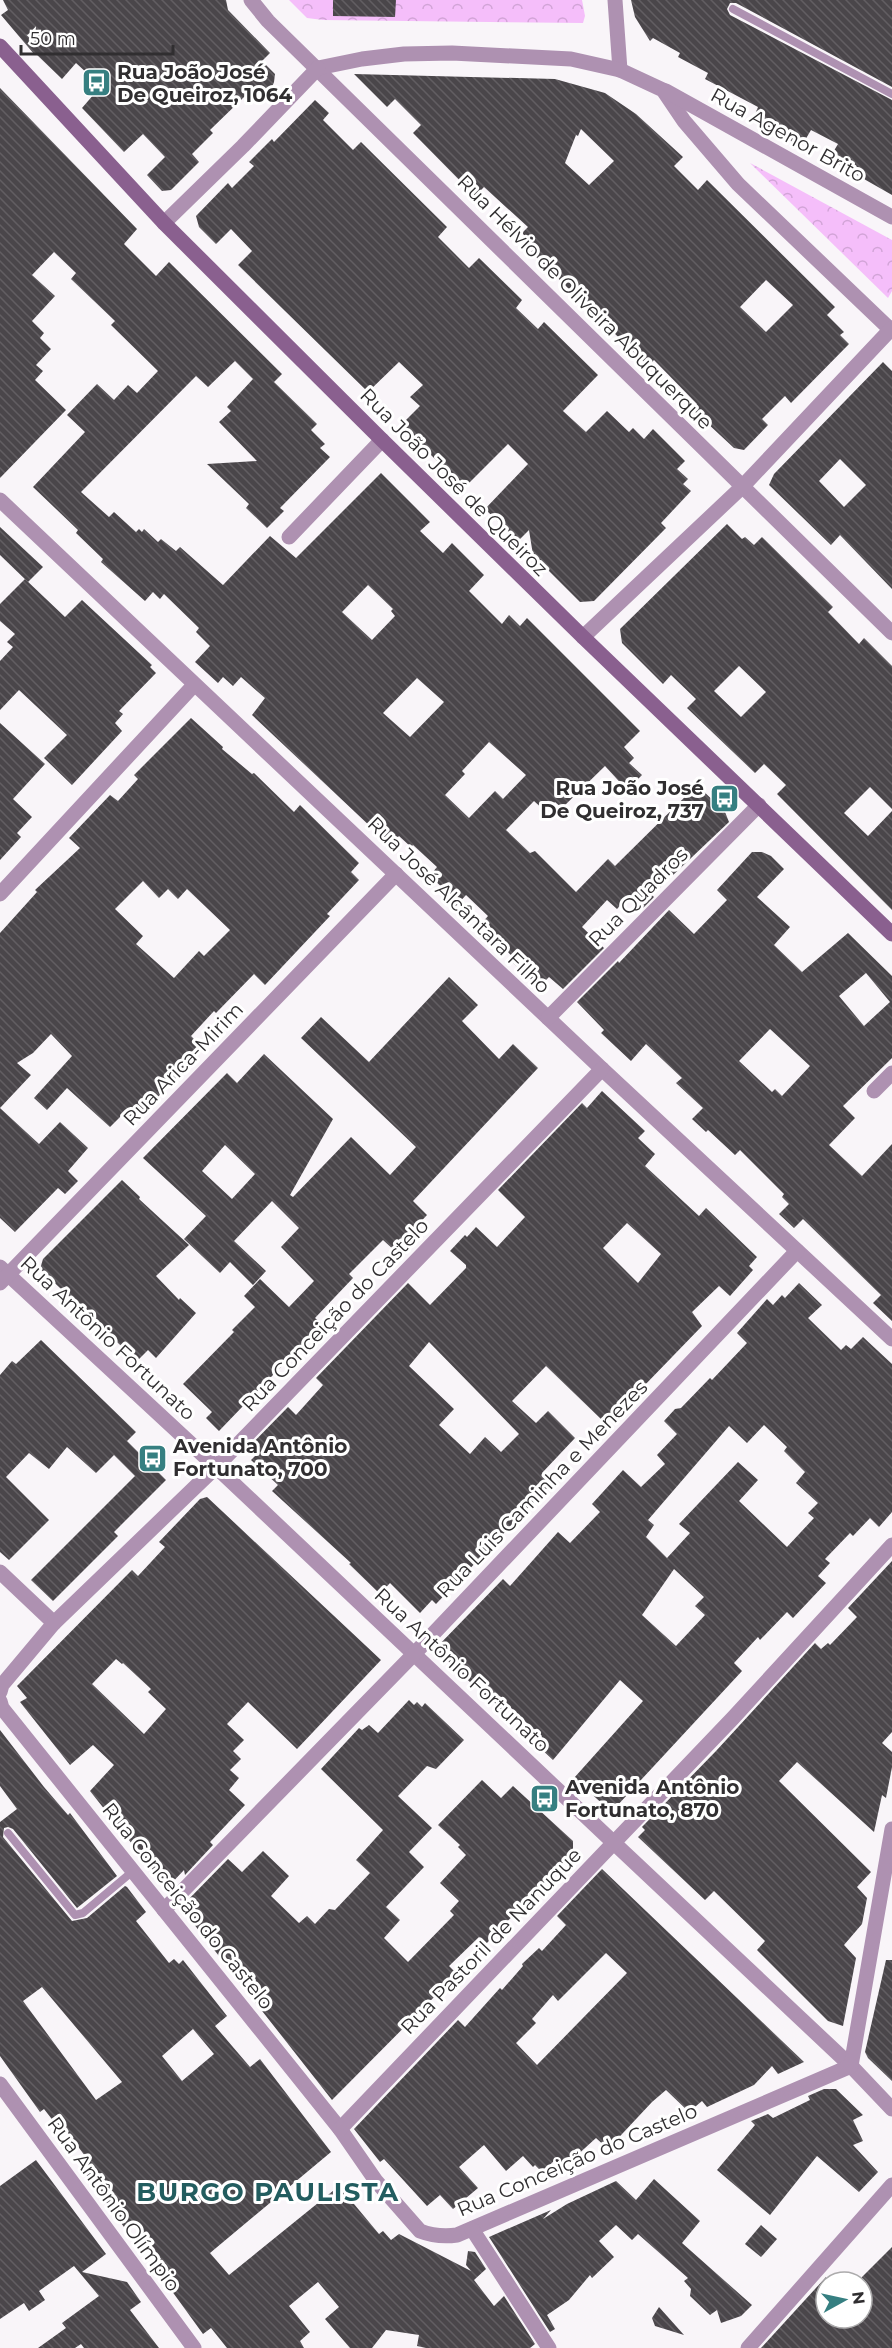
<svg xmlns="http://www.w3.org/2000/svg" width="892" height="2348" font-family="Montserrat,sans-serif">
	<defs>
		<pattern id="forest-crowns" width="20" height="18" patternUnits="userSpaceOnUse" patternTransform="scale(1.5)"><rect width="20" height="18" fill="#f5befa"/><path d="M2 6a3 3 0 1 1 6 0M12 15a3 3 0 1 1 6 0" fill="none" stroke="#d2a4d7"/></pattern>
		<pattern id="building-back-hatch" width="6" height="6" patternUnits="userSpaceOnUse" patternTransform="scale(1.5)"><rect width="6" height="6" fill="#4a464a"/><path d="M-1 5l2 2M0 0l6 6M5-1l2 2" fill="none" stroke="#625e62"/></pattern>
	</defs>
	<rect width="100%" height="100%" fill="#f9f5f9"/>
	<g fill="url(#forest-crowns)">
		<polygon points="289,0 582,0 585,16 583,23 323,20 307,18"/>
		<polygon points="750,163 892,240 892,291 888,298"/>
	</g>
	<g fill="url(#building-back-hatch)" fill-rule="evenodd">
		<polygon points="3,0 226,0 228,10 270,53 262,61 275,74 274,82 271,90 264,96 255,87 244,97 210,130 213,133 192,154 199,162 171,190 162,191 147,175 165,157 143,134 124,152 82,108 101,86 76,63 62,79 35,53 34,54 1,15 8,10"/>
		<polygon points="333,0 396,0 395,17 333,16"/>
		<polygon points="631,0 892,0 892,87 736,3 730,3 727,9 730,15 892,100 892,195 829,159 838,144 811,130 801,147 753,119 758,107 705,79 708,73 678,57 680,53 653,38 650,41 635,17"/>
		<path d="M354,74L555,79L605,93L636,114L683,157L674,166L698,190L707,180L835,307L827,315L844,332L840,335L849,344L791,403L785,396L762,419L768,425L744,450L734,448L692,409L697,404L654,360L648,366L531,252L536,247L522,233L528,227L484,187L475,196L413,133L421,125L395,99L387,107ZM581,129L614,161L589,185L565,163L576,135L578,136ZM766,280L793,305L766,332L740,307Z"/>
		<path d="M0,88L137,229L124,244L156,276L169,262L282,374L274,382L317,424L311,430L325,444L320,448L330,457L280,508L284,511L267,528L246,508L249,504L207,464L257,461L219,422L231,411L227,407L253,379L235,361L208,387L196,376L81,492L109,517L114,512L136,532L139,529L142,532L144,529L158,542L161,539L176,551L180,547L223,585L270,536L296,558L381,473L430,522L420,531L443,553L452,543L484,575L469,591L502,624L509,615L520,626L527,618L640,731L624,747L634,758L629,763L642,775L627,790L605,766L562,808L555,802L546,812L534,801L506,830L530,853L535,851L576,892L608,859L615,866L697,785L725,812L729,822L652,895L654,897L641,910L628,897L617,909L607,900L582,927L604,948L563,989L549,977L539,987L510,960L513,957L480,925L488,916L466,895L455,907L443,896L447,892L431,877L434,874L432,873L437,867L413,845L411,847L399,836L390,845L252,715L265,698L241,677L233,686L223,677L218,683L195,662L210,646L196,632L199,628L164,594L160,599L153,592L145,601L101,562L103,559L76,533L78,530L33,487L85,432L67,415L97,384L114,400L128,385L137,393L158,371L111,325L115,321L71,279L76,273L54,252L32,275L55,296L32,321L44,333L40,338L51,349L36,365L43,371L35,380L66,410L0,478ZM368,585L393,609L391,611L395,616L372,640L342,612ZM417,678L444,702L410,737L383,713ZM489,742L526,775L503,799L495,791L469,818L445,795L465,774L462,771Z"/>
		<polygon points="315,100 329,113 323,120 353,150 361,142 447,227 438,237 469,268 479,258 522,300 516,308 538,329 544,322 598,375 563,411 586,432 607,411 629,432 633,428 644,439 653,429 685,461 677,469 688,479 683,484 691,491 661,523 666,528 594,601 580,602 533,555 529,530 518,541 485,509 528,464 508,444 464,488 401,425 420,406 410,397 423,385 399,362 368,392 238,265 252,251 231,229 216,244 199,227 196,216 228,183 232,188 254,166 249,162 272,139 274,142"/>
		<path d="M883,362L892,371V589L840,535L831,545L769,485L774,474ZM840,459L866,485L844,507L819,481Z"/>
		<path d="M727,524L742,539L745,537L754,545L762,537L833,607L828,612L859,644L864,638L892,666V809L870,787L844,813L868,836L892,811V910L777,794L786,785L764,764L755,773L687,708L696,699L671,675L663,684L622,643L620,629ZM739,666L766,692L741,717L714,691Z"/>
		<polygon points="0,527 43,567 28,582 0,555"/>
		<polygon points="25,579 65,617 82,600 152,665 150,667 156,673 119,711 123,714 115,723 122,731 72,785 44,758 67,735 19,690 0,710 0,661 13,647 7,642 15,634 0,621 0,604"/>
		<path d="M191,718L223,747L222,749L252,774L254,773L294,812L300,805L359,863L351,872L359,880L327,914L330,916L265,985L254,974L216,1013L214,1011L191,1036L204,1049L131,1125L121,1116L110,1127L67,1088L47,1110L34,1098L72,1056L51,1034L33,1053L17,1063L31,1075L0,1108L39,1144L60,1122L88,1148L68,1171L78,1181L65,1194L58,1188L15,1232L0,1218V933L37,892L35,890L80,848L69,838L110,795L118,801L138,779L134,775ZM143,881L159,898L168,889L178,899L187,889L230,930L204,956L199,951L174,978L136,944L143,936L115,909Z"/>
		<polygon points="0,723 45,764 13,799 32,817 17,833 21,837 0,860"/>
		<path d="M752,852H762L771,856L784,869L757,897L790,927L774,945L802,972L848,933L892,976V1058L843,1106L855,1118L829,1145L862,1176L892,1144V1321L873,1303L881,1295L803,1219L794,1228L779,1214L789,1204L782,1197L784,1194L740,1150L735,1155L708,1130L706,1132L692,1119L703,1108L676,1083L682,1078L646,1044L631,1061L601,1033L604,1030L577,1002L618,961L619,963L669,910L694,934L727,900L717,890ZM866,973L890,1002L864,1026L839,996ZM770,1029L810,1066L782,1096L775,1089L772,1092L739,1061Z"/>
		<path d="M449,977L478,1005L462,1021L499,1059L513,1044L538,1068L413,1201L427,1215L394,1250L383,1240L349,1274L353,1278L315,1318L322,1324L219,1431L206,1418L212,1412L183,1384L234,1332L232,1330L255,1307L244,1296L260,1279L289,1307L314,1281L281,1247L299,1228L272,1201L234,1241L266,1271L253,1285L230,1262L220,1273L184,1239L206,1216L143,1158L227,1073L237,1083L264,1054L333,1119L290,1195L293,1197L351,1137L390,1175L416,1147L301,1038L321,1017L369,1062ZM225,1145L255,1174L232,1199L202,1171Z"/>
		<path d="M602,1091L645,1131L638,1138L655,1154L645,1166L699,1216L706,1208L757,1257L749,1266L753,1270L730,1296L719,1286L692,1312L702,1326L642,1388L638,1385L603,1421L546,1366L512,1401L536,1423L548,1411L575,1438L542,1473L552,1483L436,1604L432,1600L420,1613L390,1583L380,1594L349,1564L351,1563L272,1491L278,1485L251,1460L257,1454L249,1447L288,1407L296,1415L323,1385L316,1378L408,1283L430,1305L466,1268V1265L450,1251L465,1235L467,1237L476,1227L497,1247L525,1217L498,1190L582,1103L587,1108ZM627,1223L661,1254L638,1283L603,1248ZM429,1342L519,1434L501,1452L485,1437L470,1454L439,1425L454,1409L409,1366Z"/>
		<polygon points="122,1180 140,1197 139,1199 189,1245 156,1276 179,1300 180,1298 196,1313 156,1358 148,1350 137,1361 40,1269 43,1259"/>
		<path d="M799,1283L822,1305L808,1318L841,1350L846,1345L851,1349L863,1337L892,1364V1512L879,1527L870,1518L853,1536L850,1533L825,1559L830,1563L818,1576L826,1583L793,1618L787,1612L760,1640L758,1637L734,1663L742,1671L615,1808H607L574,1778L643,1701L620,1680L553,1760L523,1732L530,1726L507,1704L501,1711L491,1698L489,1700L435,1649L503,1579L510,1586L558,1532L570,1543L600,1512L592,1504L623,1470L641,1487L665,1464L657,1455L677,1434L664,1421L675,1409L681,1408L710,1378L712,1380L747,1343L737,1333L767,1299L773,1305L782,1295L785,1298ZM764,1425L787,1447L784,1451L805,1472L796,1483L818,1503L808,1513L814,1518L787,1547L739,1501L758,1480L738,1462L679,1524L690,1533L667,1558L646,1537L654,1525L648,1520L729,1426L747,1443ZM674,1569L704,1597L695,1606L705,1615L676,1646L642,1615Z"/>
		<polygon points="41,1340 136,1432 127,1441 166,1480 114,1532 118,1536 53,1601 31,1580 135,1476 114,1455 96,1473 67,1447 49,1469 29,1453 6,1477 49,1520 9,1560 0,1552 0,1375 12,1361 16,1364"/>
		<path d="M207,1497L381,1660L297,1749L248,1702L227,1724L244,1740L233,1751L241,1759L230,1770L239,1778L229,1790L245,1805L210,1842L213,1845L185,1875L184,1870L167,1888L90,1791L114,1765L93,1745L70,1765L20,1702L27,1698L17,1686L132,1570L138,1576L165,1547L159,1542L200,1499ZM116,1659L122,1664L123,1663L151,1689L148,1692L166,1709L144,1734L92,1684Z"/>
		<polygon points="892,1561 892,1732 882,1743 892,1752 892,1767 886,1798 882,1795 874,1832 797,1762 779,1781 871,1872 857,1887 867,1898 862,1924 844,1945 856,1958 843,2026 828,2021 757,1950 765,1941 714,1891 705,1900 638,1837 645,1830 642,1827 716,1751 815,1643 821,1649 828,1643 830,1645 857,1617 848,1608"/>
		<polygon points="409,1700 414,1705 417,1702 422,1707 425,1703 464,1740 436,1769 427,1766 398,1796 432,1828 409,1852 424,1867 386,1907 400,1920 384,1938 408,1962 454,1915 450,1911 459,1901 440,1883 466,1855 458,1847 460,1845 438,1825 482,1780 501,1798 513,1786 573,1841 573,1852 486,1944 479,1937 449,1966 457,1974 332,2100 186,1914 186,1902 228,1859 242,1872 263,1851 289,1876 271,1896 299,1923 307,1916 315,1924 329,1909 335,1910 370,1873 356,1860 383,1830 321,1769 359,1728 362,1730 369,1725 378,1733"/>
		<path d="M0,1730L44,1787L68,1815L70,1813L117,1876L77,1908L13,1829L8,1827L4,1828L3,1837L72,1921L87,1918L125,1886L127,1887L146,1912L136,1921L169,1963L174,1959L179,1964L183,1960L227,2016L215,2026L250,2067L260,2059L331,2152L210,2253L229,2275L339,2186L379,2234L383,2231L391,2240L399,2234L471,2271L466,2265L468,2251L475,2252L486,2269L474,2280L494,2306L504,2296L535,2344L530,2348H426L417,2346L419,2335L386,2330L372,2348H350L325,2319L339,2307L318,2282L289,2306L310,2332L300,2341L304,2348H227L211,2328L203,2334L153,2265L161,2259L132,2221L124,2227L77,2162L85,2156L62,2125L58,2127L44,2109L40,2112L0,2056V1822L17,1809L0,1786ZM42,1987L122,2082L96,2100L23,2001ZM193,2029L214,2054L182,2081L162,2056Z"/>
		<path d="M602,1869L804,2062L778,2074L772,2066L754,2085L707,2107L702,2101L689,2112L666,2090L652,2102L608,2149L596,2138L563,2168L555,2160L542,2172L535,2165L533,2167L523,2156L506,2171L484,2145L459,2167L478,2188L453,2209L440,2195L427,2206L384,2159L380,2162L354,2129L458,2020L465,2027L500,1988L502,1990L523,1966L522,1964L539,1948L542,1951L566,1925L557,1916ZM606,1953L627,1973L537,2065L516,2043L536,2023L532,2019L553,1995L558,2001Z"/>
		<polygon points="886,1960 892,1960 892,2081 868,2058 865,2052"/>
		<polygon points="824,2089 836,2089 863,2115 853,2120 863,2141 853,2145 878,2172 859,2192 817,2156 770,2215 717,2170 755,2125 751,2121 768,2114 773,2118 810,2100 808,2096"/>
		<polygon points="36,2160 106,2254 82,2272 127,2282 141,2302 130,2310 159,2348 84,2348 81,2344 75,2348 38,2348 66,2328 62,2323 99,2296 74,2266 39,2291 45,2300 29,2311 24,2303 0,2319 0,2186"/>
		<polygon points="654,2179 700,2221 682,2243 752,2305 741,2316 721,2323 717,2310 710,2315 690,2296 691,2289 684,2281 688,2278 638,2234 632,2240 616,2225 599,2241 614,2257 592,2278 590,2275 569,2300 547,2315 555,2329 550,2332 489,2237 551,2210 543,2219 567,2204 616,2181 636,2200"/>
		<polygon points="761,2225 777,2239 761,2257 745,2244"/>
		<polygon points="892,2247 892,2348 761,2348 826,2277 826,2318 862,2318 862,2277"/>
		<polygon points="659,2307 684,2335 655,2326 652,2318"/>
	</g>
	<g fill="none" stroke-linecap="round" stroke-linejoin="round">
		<g stroke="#ae91b1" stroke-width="8">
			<polyline points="733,9 892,94"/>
			<polyline points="8,1833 75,1915 83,1913 133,1871"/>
		</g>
		<g stroke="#ae91b1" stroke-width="15">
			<polyline points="251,0 268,21 892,633"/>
			<polyline points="615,0 620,70"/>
			<polyline points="318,68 362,59 404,54 452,53 571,59 620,70 663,90 684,121 738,184 892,331"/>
			<polyline points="666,91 892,217"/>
			<polyline points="164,223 243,146 318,68"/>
			<polyline points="0,500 602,1069 892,1339"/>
			<polyline points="289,537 382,440"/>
			<polyline points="583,637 742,487 892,328"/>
			<polyline points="0,894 194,685"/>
			<polyline points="548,1018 759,805"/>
			<polyline points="874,1091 892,1073"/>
			<polyline points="0,1267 216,1467 614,1843 851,2066 892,2109"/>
			<polyline points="0,1283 396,874"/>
			<polyline points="0,1572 54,1623"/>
			<polyline points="0,1692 2,1685 54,1623 216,1467 602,1069"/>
			<path d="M0,1701L2,1708L340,2129L376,2181L420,2231C433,2236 443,2237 457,2235L851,2066L892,1829"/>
			<polyline points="164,1910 414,1654 797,1251"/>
			<polyline points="0,2084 194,2348"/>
			<polyline points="340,2129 733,1718 892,1545"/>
			<polyline points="472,2229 549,2348"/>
			<polyline points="748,2348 892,2185"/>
		</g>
		<polyline stroke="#8a608f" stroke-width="15" points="0,46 164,223 382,440 583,637 892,934"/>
	</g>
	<defs>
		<symbol id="bus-square" viewBox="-11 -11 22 22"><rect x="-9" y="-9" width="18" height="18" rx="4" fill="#367f81" stroke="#fff"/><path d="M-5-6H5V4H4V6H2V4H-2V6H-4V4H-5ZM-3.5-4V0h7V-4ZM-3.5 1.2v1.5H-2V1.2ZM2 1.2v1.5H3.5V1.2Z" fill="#fff"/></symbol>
	</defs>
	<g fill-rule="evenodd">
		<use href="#bus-square" x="80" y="66" width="33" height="33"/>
		<use href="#bus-square" x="708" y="782" width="33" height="33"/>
		<use href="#bus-square" x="136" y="1442" width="33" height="33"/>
		<use href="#bus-square" x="528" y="1782" width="33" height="33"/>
	</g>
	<g text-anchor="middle" stroke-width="6" stroke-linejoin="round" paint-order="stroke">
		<g font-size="20" font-weight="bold" fill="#302e30" stroke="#fff" text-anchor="start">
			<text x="117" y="79">Rua João José<tspan x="117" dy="23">De Queiroz, 1064</tspan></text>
			<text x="704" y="795" text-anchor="end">Rua João José<tspan x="704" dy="23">De Queiroz, 737</tspan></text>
			<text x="173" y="1453">Avenida Antônio<tspan x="173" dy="23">Fortunato, 700</tspan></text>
			<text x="565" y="1794">Avenida Antônio<tspan x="565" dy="23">Fortunato, 870</tspan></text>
		</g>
		<g font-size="20" fill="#302e30" stroke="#fff">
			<text transform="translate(788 135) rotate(29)" y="7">Rua Agenor Brito</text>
			<text transform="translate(585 302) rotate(45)" y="7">Rua Hélvio de Oliveira Abuquerque</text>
			<text transform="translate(454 482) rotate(45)" y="7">Rua João José de Queiroz</text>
			<text transform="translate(638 897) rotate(-45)" y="7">Rua Quadros</text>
			<text transform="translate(459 905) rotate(44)" y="7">Rua José Alcântara Filho</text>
			<text transform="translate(183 1064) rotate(-46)" y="7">Rua Arica-Mirim</text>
			<text transform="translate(335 1315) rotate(-46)" y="7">Rua Conceição do Castelo</text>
			<text transform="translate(108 1338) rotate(43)" y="7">Rua Antônio Fortunato</text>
			<text transform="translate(542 1489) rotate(-46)" y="7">Rua Lúis Caminha e Menezes</text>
			<text transform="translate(462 1670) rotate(43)" y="7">Rua Antônio Fortunato</text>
			<text transform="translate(188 1906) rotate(51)" y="7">Rua Conceição do Castelo</text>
			<text transform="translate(491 1941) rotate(-46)" y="7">Rua Pastoril de Nanuque</text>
			<text transform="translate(577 2160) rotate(-23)" y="7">Rua Conceição do Castelo</text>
			<text transform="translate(114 2204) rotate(54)" y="7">Rua Antônio Olímpio</text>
		</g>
		<g font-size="26" font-weight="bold" letter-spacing="1.5" fill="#225d5f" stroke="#fff">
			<text x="268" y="2201">BURGO PAULISTA</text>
		</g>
	</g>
	<g transform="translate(844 2300) rotate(82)"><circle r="28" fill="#ffffff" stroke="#acabac" stroke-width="1.5"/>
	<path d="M0-4.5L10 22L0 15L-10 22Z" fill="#367f81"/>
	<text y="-9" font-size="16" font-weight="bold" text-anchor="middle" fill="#302e30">N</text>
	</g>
	<path d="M21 45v9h152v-9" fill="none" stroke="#302e30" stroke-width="3"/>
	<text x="30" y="45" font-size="18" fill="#302e30" stroke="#ffffff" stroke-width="4.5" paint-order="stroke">50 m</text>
</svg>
